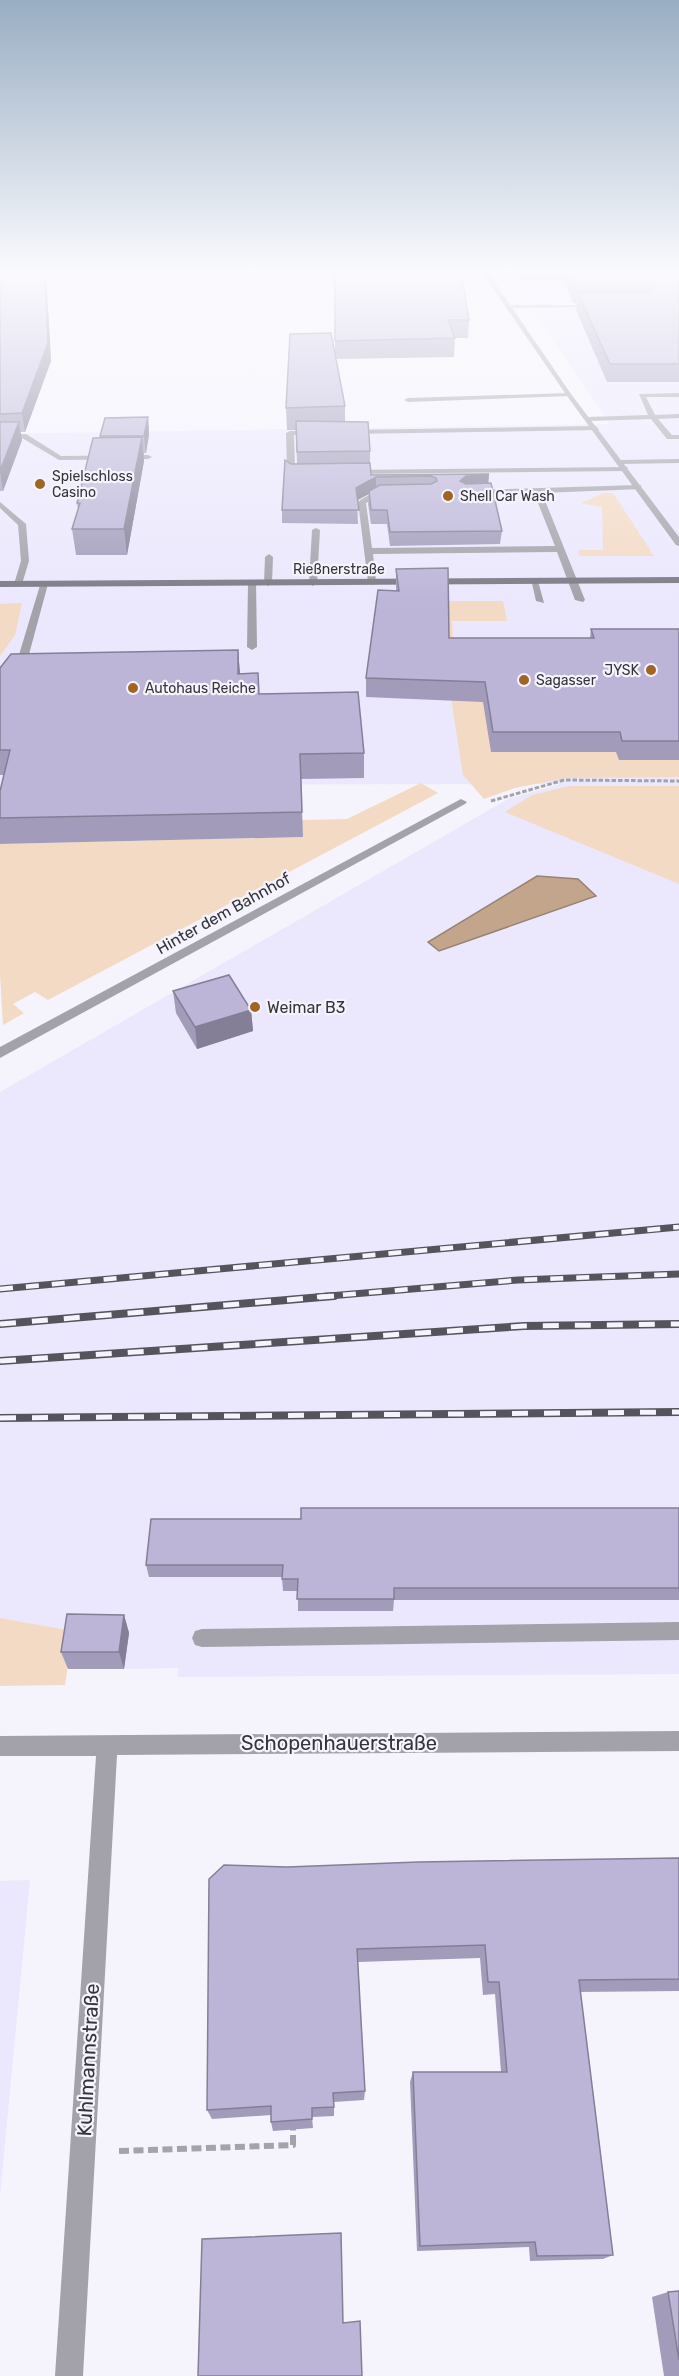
<svg xmlns="http://www.w3.org/2000/svg" width="679" height="2376" font-family="Rubik,sans-serif">
	<rect width="100%" height="100%" fill="#f5f4fc"/>
	<g fill="#ebe7fd">
		<polygon points="506,271 679,271 679,1674 178,1677 178,1668 124,1669 129,1633 73,1631 0,1618 0,1092 508,799 560,784 0,785 0,434 610,424"/>
		<polygon points="30,1880 0,2196 0,1881"/>
	</g>
	<g fill="#f3dac4">
		<polygon points="603,493 613,493 654,556 579,556 579,550 603,550 602,507 581,503"/>
		<polygon points="442,601 503,601 507,621 452,621 454,656 616,752 679,760 679,777 566,778 515,788 484,799 463,775 448,679"/>
		<polygon points="22,603 15,635 0,656 0,604"/>
		<polygon points="421,783 438,793 48,1000 35,992 13,1004 24,1013 3,1025 0,975 0,844 302,837 302,820 347,819"/>
		<polygon points="569,786 679,786 679,884 505,812 532,795"/>
		<polygon points="0,1618 73,1631 65,1685 0,1686"/>
	</g>
	<polygon fill="#c2a58b" stroke="#988373" stroke-width="1.5" points="537,876 578,879 596,896 439,951 428,942"/>
	<g fill="none" stroke-linecap="round" stroke-linejoin="round">
		<polyline stroke="#a4a2aa" stroke-width="3" stroke-dasharray="4.5 2" stroke-linecap="butt" points="491,801 564,780 679,781"/>
		<polyline stroke="#a4a2aa" stroke-width="6" stroke-dasharray="10 4.5" stroke-linecap="butt" points="119,2151 293,2145 293,2129"/>
		<g fill="#a3a2aa" fill-rule="evenodd">
			<polygon points="508,305 596,305 599,307 506,308"/>
			<polygon points="569,393 571,396 408,402 404,400 408,398"/>
			<polygon points="679,393 679,397 646,397 655,415 679,414 679,418 658,419 672,435 679,435 679,439 667,439 651,419 588,421 584,419 588,417 648,415 639,394"/>
			<polygon points="596,426 599,430 348,434 344,432 348,430"/>
			<polygon points="290,431 315,431 319,433 294,435 295,470 304,470 304,474 291,475 287,473 286,433"/>
			<polygon points="26,434 61,456 148,455 152,457 148,459 59,460 22,438 0,439 0,435"/>
			<polygon points="679,459 679,463 621,464 617,462 621,460"/>
			<polygon points="628,467 625,471 352,474 348,472 352,470"/>
			<path d="M638,485H641V489L542,493L585,600L583,602L575,600L557,552L373,554L376,582L372,585L368,582L358,502C367,495 380,488 391,494L379,496L366,503L372,548L555,546L534,493L474,494L470,492L474,490Z"/>
			<polygon points="0,502 26,524 29,561 22,584 18,587 14,584 21,561 18,525 0,508"/>
			<polygon points="316,528 320,530 317,583 313,586 309,583 312,530"/>
			<polygon points="269,554 273,557 272,583 268,586 264,583 265,557"/>
			<polygon points="531,579 538,581 544,603 536,601"/>
			<polygon points="252,580 256,583 257,647 252,650 247,647 248,583"/>
			<polygon points="41,582 48,584 28,658 4,691 0,692 0,682 18,658"/>
			<polygon points="461,799 467,802 465,804 0,1058 0,1047"/>
			<polygon points="679,1622 679,1640 202,1647 195,1645 192,1638 195,1631 202,1629"/>
		</g>
		<g fill="#a3a2aa" fill-rule="evenodd">
			<polygon points="481,271 487,271 571,394 679,537 679,546 676,545 567,396"/>
			<polygon points="679,1731 679,1751 117,1755 83,2376 55,2376 96,1756 0,1756 0,1736"/>
		</g>
		<polygon fill="#7c7a86" fill-rule="evenodd" points="679,577 679,583 0,587 0,581"/>
		<defs>
			<g id="rail-far1">
				<polyline points="0,1289 679,1227"/>
				<polyline points="317,1297 518,1280 679,1274"/>
			</g>
			<g id="rail">
				<polyline points="0,1324 334,1296"/>
				<polyline points="0,1361 524,1326 679,1324"/>
				<polyline points="0,1418 679,1412"/>
			</g>
		</defs>
		<use href="#rail-far1" stroke="#55535b" stroke-width="7"/>
		<use href="#rail" stroke="#55535b" stroke-width="8"/>
		<use href="#rail-far1" stroke="#f5f4fc" stroke-width="4.5" stroke-dasharray="13" stroke-linecap="butt"/>
		<use href="#rail" stroke="#f5f4fc" stroke-width="5" stroke-dasharray="16" stroke-linecap="butt"/>
	</g>
	<g fill="#a29cba">
		<polygon points="335,271 469,320 468,338 455,338 454,357 336,359 345,406 345,421 370,451 370,463 371,475 489,474 488,484 502,531 500,544 390,546 387,524 371,524 368,504 369,494 357,500 358,524 282,523 282,510 291,464 297,464 296,430 287,430 286,408 335,354"/>
		<polygon points="518,271 679,271 679,382 607,382 576,310 577,303 573,303 563,280 521,280"/>
		<polygon points="0,275 47,291 51,361 25,432 20,432 22,440 3,491 0,491"/>
		<polygon points="148,417 149,434 146,453 144,453 144,461 127,555 76,555 72,529 78,510 77,503 100,436"/>
		<polygon points="396,569 449,638 590,638 591,629 679,629 679,760 619,760 616,752 491,752 483,702 366,697 366,678 396,591"/>
		<polygon points="238,650 240,674 259,694 364,753 364,778 301,779 303,837 0,844 0,791 4,775 0,775 0,668"/>
		<polygon points="173,991 251,1010 253,1031 197,1049 176,1013"/>
		<polygon points="679,1508 679,1600 394,1600 393,1611 298,1611 298,1591 283,1591 282,1577 149,1577 146,1565 301,1519"/>
		<polygon points="124,1615 129,1633 124,1669 68,1669 61,1652"/>
		<polygon points="679,1858 679,1991 580,1992 613,2255 603,2259 530,2261 529,2247 417,2251 410,2082 413,2072 501,2072 495,1994 483,1995 480,1958 358,1962 365,2091 364,2100 334,2102 334,2116 312,2117 313,2128 273,2131 271,2122 271,2115 212,2119 207,2110 287,1867"/>
		<polygon points="679,2291 679,2376 664,2376 652,2297 668,2292"/>
	</g>
	<g fill="#847f97">
		<polygon points="45,275 47,291 51,361 25,432 22,413"/>
		<polygon points="148,417 149,434 146,453 144,436"/>
		<polygon points="19,422 22,440 3,491 0,471"/>
		<polygon points="142,437 144,461 127,555 124,529"/>
		<polygon points="489,474 488,487 465,489 460,481 466,476"/>
		<polygon points="376,477 376,490 356,501 356,488"/>
		<polygon points="238,650 240,674 238,674"/>
		<polygon points="251,1010 253,1031 197,1049 195,1027"/>
		<polygon points="124,1615 129,1633 124,1669 119,1652"/>
	</g>
	<g fill="#bcb5d8" stroke="#847f97" stroke-width="1.5">
		<polygon points="335,271 461,271 469,320 448,320 455,338 335,341"/>
		<polygon points="568,271 679,271 679,364 610,364 578,293 649,293 651,288 646,286 575,286"/>
		<polygon points="0,275 45,275 48,343 22,413 0,414"/>
		<polygon points="331,333 345,406 286,408 290,334"/>
		<polygon points="148,417 144,436 100,436 105,418"/>
		<polygon points="296,421 368,422 370,451 297,452"/>
		<polygon points="0,422 19,422 0,471"/>
		<polygon points="142,437 124,529 72,529 80,503 77,503 93,438"/>
		<polygon points="285,460 291,464 370,463 371,475 489,474 466,476 460,481 466,484 491,483 502,531 390,532 387,510 371,510 369,491 380,485 431,484 437,481 436,478 431,476 376,477 356,488 359,510 282,510"/>
		<polygon points="448,568 449,638 594,638 591,629 679,629 679,741 622,741 620,732 493,732 485,682 366,678 378,590 399,591 396,569"/>
		<polygon points="238,650 238,674 258,673 259,694 358,692 364,753 300,754 302,812 0,818 0,791 10,750 0,750 0,668 11,654"/>
		<polygon points="229,975 251,1010 195,1027 173,991"/>
		<polygon points="301,1508 679,1508 679,1588 394,1588 394,1599 297,1599 298,1579 282,1579 283,1565 146,1565 151,1519 301,1519"/>
		<polygon points="67,1614 124,1615 119,1652 61,1652"/>
		<polygon points="679,1858 679,1979 579,1980 613,2255 537,2256 535,2242 420,2246 413,2072 507,2072 499,1982 488,1982 485,1945 357,1949 365,2091 333,2093 334,2107 312,2108 312,2119 271,2122 271,2106 207,2110 209,1879 224,1865 287,1867 418,1862"/>
		<polygon points="341,2233 343,2323 360,2321 362,2376 198,2376 202,2239"/>
		<polygon points="679,2291 679,2360 668,2292"/>
	</g>
	<linearGradient id="sky" x2="0" y2="1"><stop stop-color="#99aec3"/><stop offset="0.45" stop-color="#fafafe"/><stop offset="1" stop-color="#fafafe" stop-opacity="0"/></linearGradient>
	<rect width="679" height="604" fill="url(#sky)"/>
	<g fill="#a06525" stroke="#f5f4fc" stroke-width="2">
		<circle cx="40" cy="484" r="6"/>
		<circle cx="448" cy="496" r="6"/>
		<circle cx="651" cy="670" r="6"/>
		<circle cx="524" cy="680" r="6"/>
		<circle cx="133" cy="688" r="6"/>
		<circle cx="255" cy="1007" r="6"/>
	</g>
	<g text-anchor="middle" stroke-width="4.5" stroke-linejoin="round" paint-order="stroke">
		<g font-size="14" fill="#35333b" stroke="#f5f4fc" text-anchor="start">
			<text x="52" y="481">Spielschloss<tspan x="52" dy="16">Casino</tspan></text>
			<text x="460" y="501">Shell Car Wash</text>
			<text x="639" y="675" text-anchor="end">JYSK</text>
			<text x="536" y="685">Sagasser</text>
			<text x="145" y="693">Autohaus Reiche</text>
		</g>
		<g font-size="14" fill="#35333b" stroke="#f5f4fc">
			<text x="339" y="574">Rießnerstraße</text>
		</g>
		<g font-size="16" fill="#35333b" stroke="#f5f4fc">
			<text transform="translate(223 913) rotate(-29)" y="6">Hinter dem Bahnhof</text>
		</g>
		<g font-size="16" fill="#35333b" stroke="#f5f4fc" text-anchor="start">
			<text x="267" y="1013">Weimar B3</text>
		</g>
		<g font-size="20" fill="#35333b" stroke="#f5f4fc">
			<text x="339" y="1750">Schopenhauerstraße</text>
			<text transform="translate(88 2060) rotate(-87)" y="7">Kuhlmannstraße</text>
		</g>
	</g>
</svg>
